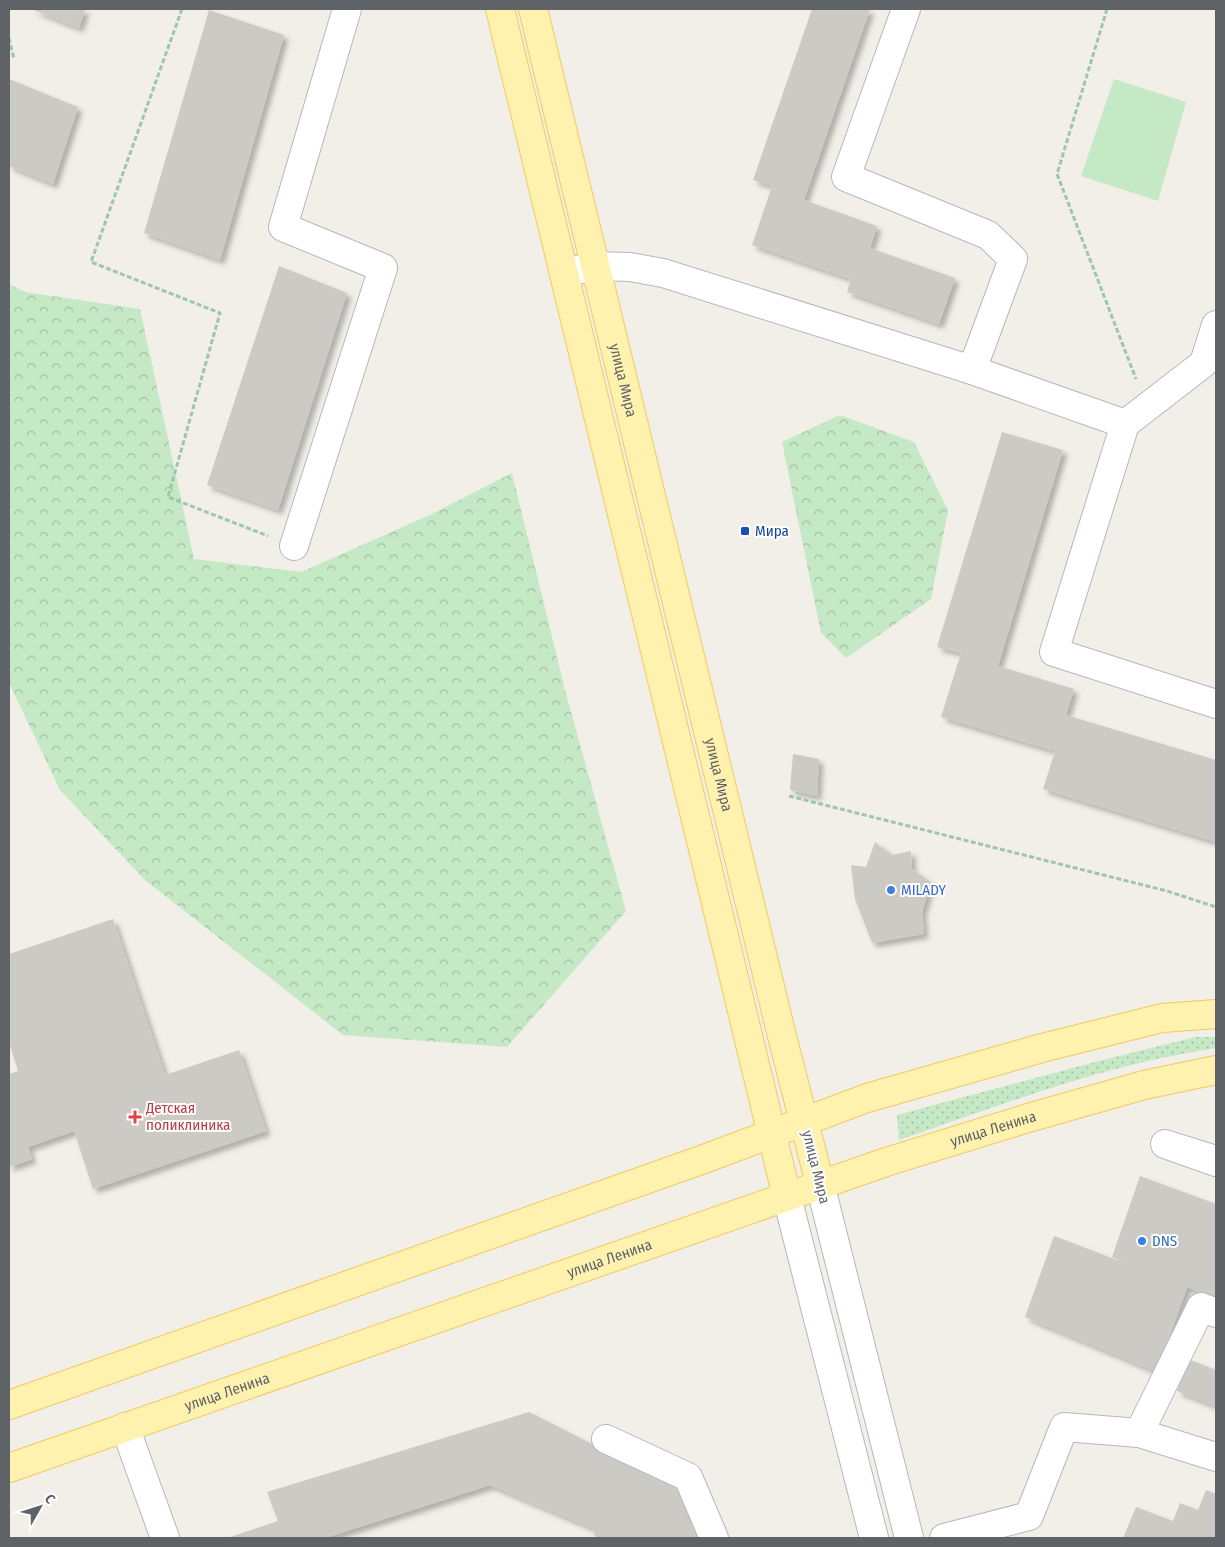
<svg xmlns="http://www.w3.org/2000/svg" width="1225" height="1547" font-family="'Fira Sans Condensed',sans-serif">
	<defs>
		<pattern id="grass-dots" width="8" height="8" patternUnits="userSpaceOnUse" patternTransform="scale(1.25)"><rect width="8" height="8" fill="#c5e8c5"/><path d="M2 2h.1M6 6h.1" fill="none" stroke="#a3c0a4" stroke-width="1.8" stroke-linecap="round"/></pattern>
		<pattern id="forest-crowns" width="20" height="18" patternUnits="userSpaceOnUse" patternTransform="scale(1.25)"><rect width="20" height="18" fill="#c5e8c5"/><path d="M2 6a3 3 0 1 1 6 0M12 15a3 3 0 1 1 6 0" fill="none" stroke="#a3c0a4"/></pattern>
		<filter id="shadow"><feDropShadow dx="4.5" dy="4.5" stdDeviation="2.5" flood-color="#0004"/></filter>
	</defs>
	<rect width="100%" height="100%" fill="#f1efe8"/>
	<path fill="url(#grass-dots)" d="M1195,1037H1216V1048C1107,1064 1003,1104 899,1140L897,1115L1095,1062Z"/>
	<g fill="url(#forest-crowns)">
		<polygon points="9,284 25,292 140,309 194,559 301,572 432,514 512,473 565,690 626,911 507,1047 343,1035 145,880 60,790 9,683"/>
		<polygon points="840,415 914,442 948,510 931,599 846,658 821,633 782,442"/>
	</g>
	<polygon fill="#c5e8c5" points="1114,79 1186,102 1158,201 1081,176"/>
	<g fill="#cccac5" filter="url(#shadow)">
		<polygon points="31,9 85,9 79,28"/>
		<polygon points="812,9 870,9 804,200 877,226 870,248 955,278 939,324 847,292 851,279 752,245 772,186 753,180"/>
		<polygon points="209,10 284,35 220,260 144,233"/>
		<polygon points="9,79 78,107 53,184 9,166"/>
		<polygon points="279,266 347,293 278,510 207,485"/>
		<polygon points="1002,432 1063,450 998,666 1074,689 1066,715 1216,760 1216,842 1043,789 1055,751 941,717 961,653 937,647"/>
		<polygon points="793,754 819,759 817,796 790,790"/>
		<polygon points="875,842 892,855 911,851 912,869 931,882 922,912 924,934 872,943 855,899 851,865 866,867"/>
		<polygon points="113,919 165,1075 239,1050 266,1131 93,1189 74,1131 28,1147 32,1159 9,1167 9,1074 18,1071 9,1042 9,954"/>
		<polygon points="1140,1176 1216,1204 1216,1298 1187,1287 1157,1372 1025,1317 1054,1236 1154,1274 1112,1257"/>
		<polygon points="1188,1359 1216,1370 1216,1406 1177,1391"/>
		<polygon points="529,1412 679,1488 697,1538 596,1538 592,1528 490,1485 325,1538 227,1538 278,1521 267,1492"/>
		<polygon points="1206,1490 1216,1494 1216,1538 1123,1538 1136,1507 1173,1521 1180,1503 1198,1510"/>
	</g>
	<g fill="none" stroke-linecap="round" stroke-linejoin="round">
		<defs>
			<g id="minor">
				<polyline points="564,273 595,266 630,267 663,273 972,370 1013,259 988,235 846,177 906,9"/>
				<polyline points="972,370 1125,424 1054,652 1216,704"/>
				<polyline points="1125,424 1204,363 1216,325"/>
				<polyline points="294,546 383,268 283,227 347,9"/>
				<polyline points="1216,1160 1165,1144 1216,1162"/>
				<polyline points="820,1184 909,1538"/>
				<polyline points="787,1197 874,1538"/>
				<polyline points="125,1427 165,1538"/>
				<polyline points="1139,1433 1216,1457"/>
				<polyline points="606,1439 688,1477 714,1538"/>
				<polyline points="944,1538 1029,1516 1064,1427 1139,1433 1201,1307 1216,1313"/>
			</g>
			<g id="major">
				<polyline points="500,9 787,1197"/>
				<path id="s1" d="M533,9L782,1036L820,1184"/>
				<polyline points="9,1405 704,1159 867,1098 1042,1048 1162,1018 1216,1014"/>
				<path id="s2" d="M9,1468L886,1162L1028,1118L1144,1085L1216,1070"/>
			</g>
		</defs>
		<use href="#minor" stroke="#b5b8bc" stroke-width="30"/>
		<use href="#major" stroke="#f2c960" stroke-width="30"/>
		<g stroke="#9cc7a9" stroke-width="3" stroke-dasharray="5 2.5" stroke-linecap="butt">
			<polyline points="182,9 91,262 220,313 168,497 268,536"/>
			<polyline points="1107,9 1057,174 1136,379"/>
			<polyline points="9,38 14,59"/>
			<polyline points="789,796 1167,891 1216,907"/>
		</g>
		<use href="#minor" stroke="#fff" stroke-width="28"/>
		<use href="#major" stroke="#fff2af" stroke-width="28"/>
	</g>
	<rect fill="#1a4fb4" stroke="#fff" stroke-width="2" x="740" y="526" width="10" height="10" rx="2.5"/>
	<g fill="#3f7fe0" stroke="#fff" stroke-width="2">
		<circle cx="891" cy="890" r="5"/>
		<circle cx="1142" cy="1241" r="5"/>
	</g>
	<path fill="#e0444e" stroke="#fff" stroke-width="2" d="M132.5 1109.5h5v5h5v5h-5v5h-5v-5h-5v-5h5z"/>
	<g text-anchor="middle" stroke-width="4" stroke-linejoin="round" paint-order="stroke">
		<g font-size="15" fill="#5f6368" stroke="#fff">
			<text dy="5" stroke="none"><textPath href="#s1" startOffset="382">улица Мира</textPath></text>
			<text dy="5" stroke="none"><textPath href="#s1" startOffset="788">улица Мира</textPath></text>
			<text dy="5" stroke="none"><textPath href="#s2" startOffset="1041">улица Ленина</textPath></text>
			<text transform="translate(816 1167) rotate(76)" y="5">улица Мира</text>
			<text dy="5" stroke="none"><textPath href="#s2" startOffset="636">улица Ленина</textPath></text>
			<text dy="5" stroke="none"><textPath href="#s2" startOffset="231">улица Ленина</textPath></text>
		</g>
		<g font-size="15" fill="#164399" stroke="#fff" text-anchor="start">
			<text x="755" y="536">Мира</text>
		</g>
		<g font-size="15" fill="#366cbe" stroke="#fff" text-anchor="start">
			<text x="901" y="895">МILADY</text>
			<text x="1152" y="1246">DNS</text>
		</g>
		<g font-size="15" fill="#be3a42" stroke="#fff" text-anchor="start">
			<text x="146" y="1113">Детская<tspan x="146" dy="17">поликлиника</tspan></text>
		</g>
	</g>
	<rect width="1225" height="1547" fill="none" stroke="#5f6368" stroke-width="20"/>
	<g transform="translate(40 1507) rotate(51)" stroke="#ffffff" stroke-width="4" paint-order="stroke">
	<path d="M0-4L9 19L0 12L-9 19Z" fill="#5f6368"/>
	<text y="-8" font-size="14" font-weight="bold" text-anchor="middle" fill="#5f6368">С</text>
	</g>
</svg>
